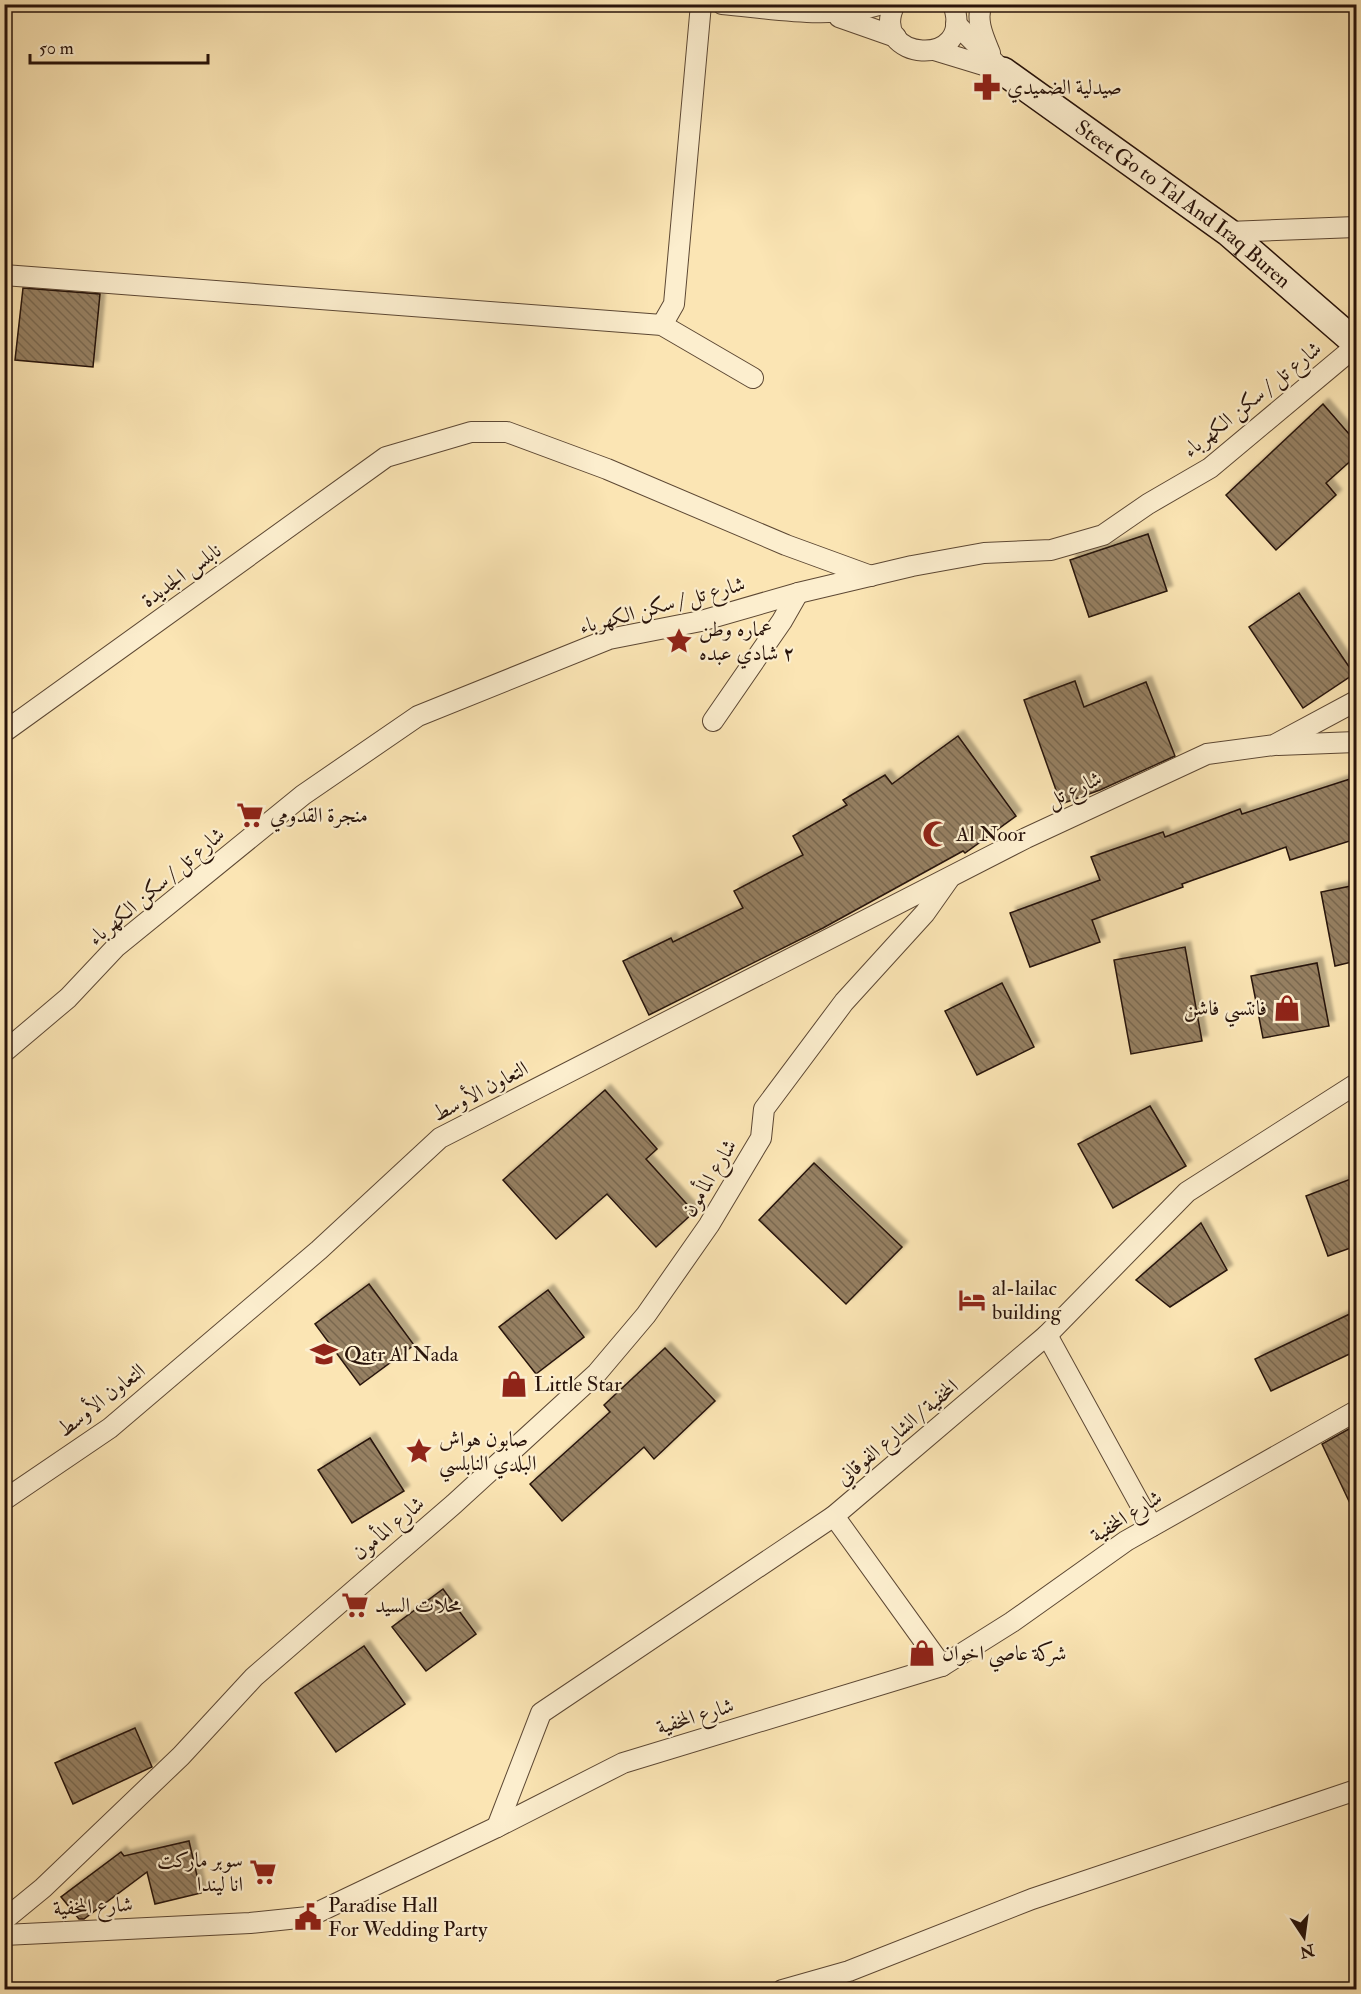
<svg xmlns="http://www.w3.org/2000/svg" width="1361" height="1994" font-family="'IM FELL Double Pica',Amiri,serif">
	<defs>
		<pattern id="building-back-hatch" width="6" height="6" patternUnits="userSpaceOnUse" patternTransform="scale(1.5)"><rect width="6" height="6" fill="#968062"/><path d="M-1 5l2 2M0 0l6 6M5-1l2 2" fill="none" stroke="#7a684f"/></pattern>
		<filter id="shadow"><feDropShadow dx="5.5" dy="-5.5" stdDeviation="1.5" flood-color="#0004"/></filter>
	</defs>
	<rect width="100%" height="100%" fill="#fbe5b4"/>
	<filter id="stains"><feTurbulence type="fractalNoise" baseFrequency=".00333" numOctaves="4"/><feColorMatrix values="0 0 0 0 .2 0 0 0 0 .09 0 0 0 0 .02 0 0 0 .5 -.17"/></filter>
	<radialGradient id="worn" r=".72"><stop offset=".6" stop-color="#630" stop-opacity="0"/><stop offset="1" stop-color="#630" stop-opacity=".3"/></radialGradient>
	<g fill="url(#building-back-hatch)" stroke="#28130a" stroke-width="1.5" filter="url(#shadow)">
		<polygon points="23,288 100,294 93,367 15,360"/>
		<polygon points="1323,404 1356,442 1356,456 1326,483 1336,495 1276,550 1226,495"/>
		<polygon points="1148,534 1167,591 1089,617 1070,560"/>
		<polygon points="1299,593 1354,674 1303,708 1249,627"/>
		<polygon points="1075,681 1084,707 1146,682 1175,756 1100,790 1061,804 1024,700"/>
		<polygon points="958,736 1016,816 965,853 963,851 823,928 649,1015 623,961 671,938 673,942 743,908 734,891 803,855 793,836 847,805 843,800 885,775 892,784"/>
		<polygon points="1353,778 1356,790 1356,839 1290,860 1286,847 1182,884 1183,887 1092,920 1100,942 1030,967 1010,913 1100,880 1091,857 1163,832 1165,837 1240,809 1242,814"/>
		<polygon points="1356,885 1356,961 1335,966 1321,892"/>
		<polygon points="1185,947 1202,1041 1131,1054 1114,960"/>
		<polygon points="1317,963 1329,1026 1263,1038 1251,976"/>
		<polygon points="1002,983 1034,1047 977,1075 945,1011"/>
		<polygon points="605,1090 657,1149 646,1159 694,1212 656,1247 607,1194 556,1239 503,1180"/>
		<polygon points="1150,1106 1186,1166 1113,1208 1078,1144"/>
		<polygon points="814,1163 902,1247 846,1304 759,1220"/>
		<polygon points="1356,1177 1356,1246 1328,1256 1306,1196"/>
		<polygon points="1201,1223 1227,1270 1170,1307 1136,1280"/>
		<polygon points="369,1284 414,1345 360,1385 315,1324"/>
		<polygon points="548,1290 584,1337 536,1374 499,1327"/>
		<polygon points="1356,1311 1356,1351 1271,1391 1255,1359"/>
		<polygon points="665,1348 715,1401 654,1459 644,1447 562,1521 530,1484 610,1412 604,1405"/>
		<polygon points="1356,1425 1356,1516 1322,1444"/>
		<polygon points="370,1438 404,1491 352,1523 318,1470"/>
		<polygon points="443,1589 476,1634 426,1671 392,1627"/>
		<polygon points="364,1646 405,1704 336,1752 295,1693"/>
		<polygon points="135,1728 152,1767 73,1804 55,1763"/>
		<polygon points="189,1841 201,1893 155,1904 147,1872 84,1919 79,1919 61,1897 121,1852 124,1856"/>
	</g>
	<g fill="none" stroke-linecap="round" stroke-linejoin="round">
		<defs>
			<g id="street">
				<path d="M722,4C776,9 830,20 883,4"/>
				<path d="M895,4C866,61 977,71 953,4"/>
				<path d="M982,4C975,20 984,38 990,53"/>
				<polyline points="839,17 896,37"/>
				<polyline points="956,24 999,67"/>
				<polyline points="934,50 1003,71"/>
				<polyline points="1228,232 1356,227"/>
				<polyline points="4,275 662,325 753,378"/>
				<polyline points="662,325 674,304 701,4"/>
				<polyline points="713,721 782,621 798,593"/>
				<polyline points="4,732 386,457 471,432 507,432 607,469 786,545 871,576"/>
				<polyline points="1278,745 1356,742"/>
				<polyline points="4,1052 68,998 116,947 303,795 418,716 609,639 701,621 798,593 912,566 984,553 1051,550 1103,535 1148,504 1210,468 1356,346"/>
				<polyline points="1047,1335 1152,1526"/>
				<polyline points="4,1500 110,1428 319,1250 440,1138 1026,838 1207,754 1274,745 1356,701"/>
				<polyline points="834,1516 942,1666"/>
				<polyline points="497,1827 541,1713 834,1516 1047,1335 1187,1192 1356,1084"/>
				<polyline points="4,1920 43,1888 181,1756 254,1677 454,1504 597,1373 646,1315 709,1225 761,1138 764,1109 844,1002 925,913 949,879"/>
				<polyline points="4,1935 250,1923 308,1917 497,1827 623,1763 942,1666 1012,1622 1126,1541 1356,1411"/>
				<polyline points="782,1990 849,1971 1032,1899 1356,1790"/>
			</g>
			<g id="secondary">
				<path id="s1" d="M1003,71L1228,232L1356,343"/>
			</g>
		</defs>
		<use href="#street" stroke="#5d4834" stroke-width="22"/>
		<use href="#secondary" stroke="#28130a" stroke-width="30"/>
		<use href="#street" stroke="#fceece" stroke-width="20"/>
		<use href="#secondary" stroke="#fceece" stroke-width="27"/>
	</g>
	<defs>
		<symbol id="pharmacy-bare" viewBox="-9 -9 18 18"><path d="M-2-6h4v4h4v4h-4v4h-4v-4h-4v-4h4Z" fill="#8f2418" stroke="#fceece" stroke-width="2.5" paint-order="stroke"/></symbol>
		<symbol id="sight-bare" viewBox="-9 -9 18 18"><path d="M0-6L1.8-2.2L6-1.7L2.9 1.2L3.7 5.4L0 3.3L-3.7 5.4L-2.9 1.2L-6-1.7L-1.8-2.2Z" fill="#8f2418" stroke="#fceece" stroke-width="2.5" paint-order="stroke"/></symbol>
		<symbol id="supermarket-bare" viewBox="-9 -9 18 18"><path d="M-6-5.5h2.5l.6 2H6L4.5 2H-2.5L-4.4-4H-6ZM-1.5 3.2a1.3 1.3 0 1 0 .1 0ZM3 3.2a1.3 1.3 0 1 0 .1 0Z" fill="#8f2418" stroke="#fceece" stroke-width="2.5" paint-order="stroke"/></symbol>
		<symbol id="mosque-bare" viewBox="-9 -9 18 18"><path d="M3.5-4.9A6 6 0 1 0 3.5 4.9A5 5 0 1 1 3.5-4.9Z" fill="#8f2418" stroke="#fceece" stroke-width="2.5" paint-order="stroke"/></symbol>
		<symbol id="shop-bare" viewBox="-9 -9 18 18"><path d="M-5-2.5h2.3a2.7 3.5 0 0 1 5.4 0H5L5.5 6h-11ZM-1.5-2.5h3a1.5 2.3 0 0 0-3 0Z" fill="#8f2418" stroke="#fceece" stroke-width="2.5" paint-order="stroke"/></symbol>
		<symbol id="hotel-bare" viewBox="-9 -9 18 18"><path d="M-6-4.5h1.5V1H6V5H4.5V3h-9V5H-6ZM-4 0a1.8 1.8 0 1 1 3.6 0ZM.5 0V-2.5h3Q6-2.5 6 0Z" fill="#8f2418" stroke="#fceece" stroke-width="2.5" paint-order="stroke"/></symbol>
		<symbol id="school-bare" viewBox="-9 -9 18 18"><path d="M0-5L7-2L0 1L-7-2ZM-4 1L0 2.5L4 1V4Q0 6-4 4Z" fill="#8f2418" stroke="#fceece" stroke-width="2.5" paint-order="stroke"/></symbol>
		<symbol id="civic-bare" viewBox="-9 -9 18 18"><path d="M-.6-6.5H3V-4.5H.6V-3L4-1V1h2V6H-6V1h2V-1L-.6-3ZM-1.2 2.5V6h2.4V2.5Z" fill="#8f2418" stroke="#fceece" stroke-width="2.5" paint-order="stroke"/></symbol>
	</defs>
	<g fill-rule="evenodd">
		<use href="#pharmacy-bare" x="968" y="68" width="38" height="38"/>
		<use href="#sight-bare" x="660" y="622" width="38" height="38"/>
		<use href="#supermarket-bare" x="231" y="796" width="38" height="38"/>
		<use href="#mosque-bare" x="917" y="815" width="38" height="38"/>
		<use href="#shop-bare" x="1268" y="989" width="38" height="38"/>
		<use href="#hotel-bare" x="953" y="1281" width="38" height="38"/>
		<use href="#school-bare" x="305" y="1335" width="38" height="38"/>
		<use href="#shop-bare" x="495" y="1365" width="38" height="38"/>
		<use href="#sight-bare" x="400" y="1432" width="38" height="38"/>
		<use href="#supermarket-bare" x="336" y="1586" width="38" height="38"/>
		<use href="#shop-bare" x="903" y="1634" width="38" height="38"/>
		<use href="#supermarket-bare" x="244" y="1853" width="38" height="38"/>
		<use href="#civic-bare" x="289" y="1898" width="38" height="38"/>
	</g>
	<g text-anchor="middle" stroke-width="4.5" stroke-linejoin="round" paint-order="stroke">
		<g font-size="21" fill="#28130a" stroke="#fceece" text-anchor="start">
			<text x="1007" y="94">صيدلية الضميدي</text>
			<text x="699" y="636">عماره وطن<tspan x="699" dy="24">٢ شادي عبده</tspan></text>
			<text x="270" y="822">منجرة القدومي</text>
			<text x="956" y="841">Al Noor</text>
			<text x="1267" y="1015" text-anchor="end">فانتسي فاشن</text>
			<text x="992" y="1295">al-lailac<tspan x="992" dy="24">building</tspan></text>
			<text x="344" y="1361">Qatr Al Nada</text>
			<text x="534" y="1391">Little Star</text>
			<text x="439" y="1446">صابون هواش<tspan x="439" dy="24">البلدي النابلسي</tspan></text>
			<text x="375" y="1612">محلات السيد</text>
			<text x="942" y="1660">شركة عاصي اخوان</text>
			<text x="243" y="1867" text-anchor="end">سوبر ماركت<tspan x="243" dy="24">انا ليندا</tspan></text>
			<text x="328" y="1912">Paradise Hall<tspan x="328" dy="24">For Wedding Party</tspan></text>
		</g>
		<g font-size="21" fill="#28130a" stroke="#fceece">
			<text dy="7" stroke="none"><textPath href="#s1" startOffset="224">Steet Go to Tal And Iraq Buren</textPath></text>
			<text transform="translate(1252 399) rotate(-39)" y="7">شارع تل / سكن الكهرباء</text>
			<text transform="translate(181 575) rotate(-36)" y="7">نابلس الجديدة</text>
			<text transform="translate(662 605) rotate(-15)" y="7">شارع تل / سكن الكهرباء</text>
			<text transform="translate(1074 789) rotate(-25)" y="7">شارع تل</text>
			<text transform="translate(156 886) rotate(-40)" y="7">شارع تل / سكن الكهرباء</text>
			<text transform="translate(480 1091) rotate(-28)" y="7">التعاون الأوسط</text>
			<text transform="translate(709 1178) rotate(-59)" y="7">شارع المأمون</text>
			<text transform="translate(101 1400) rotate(-38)" y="7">التعاون الأوسط</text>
			<text transform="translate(897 1432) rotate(-40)" y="7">المخفية / الشارع الفوقاني</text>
			<text transform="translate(1126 1516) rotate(-32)" y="7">شارع المخفية</text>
			<text transform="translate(388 1528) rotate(-40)" y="7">شارع المأمون</text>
			<text transform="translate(695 1716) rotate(-17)" y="7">شارع المخفية</text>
			<text transform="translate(93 1906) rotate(-3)" y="7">شارع المخفية</text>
		</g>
	</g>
	<rect width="1361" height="1994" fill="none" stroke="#fbe5b4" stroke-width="24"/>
	<rect x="6" y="6" width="1349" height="1982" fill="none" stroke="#28130a" stroke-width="3"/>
	<rect x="12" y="12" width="1337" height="1970" fill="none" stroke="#28130a" stroke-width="1.5"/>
	<g transform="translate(1304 1937) rotate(167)" stroke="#fceece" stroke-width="4.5" paint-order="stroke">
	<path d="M0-4.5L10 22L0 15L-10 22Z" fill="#28130a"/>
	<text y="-9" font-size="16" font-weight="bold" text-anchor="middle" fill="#28130a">N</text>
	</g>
	<path d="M30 54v9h178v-9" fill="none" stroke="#28130a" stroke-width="3"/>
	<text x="39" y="54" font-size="18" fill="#28130a" stroke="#fceece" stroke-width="4.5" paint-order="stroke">50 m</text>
	<rect width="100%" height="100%" filter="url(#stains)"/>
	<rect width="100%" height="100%" fill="url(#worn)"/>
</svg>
